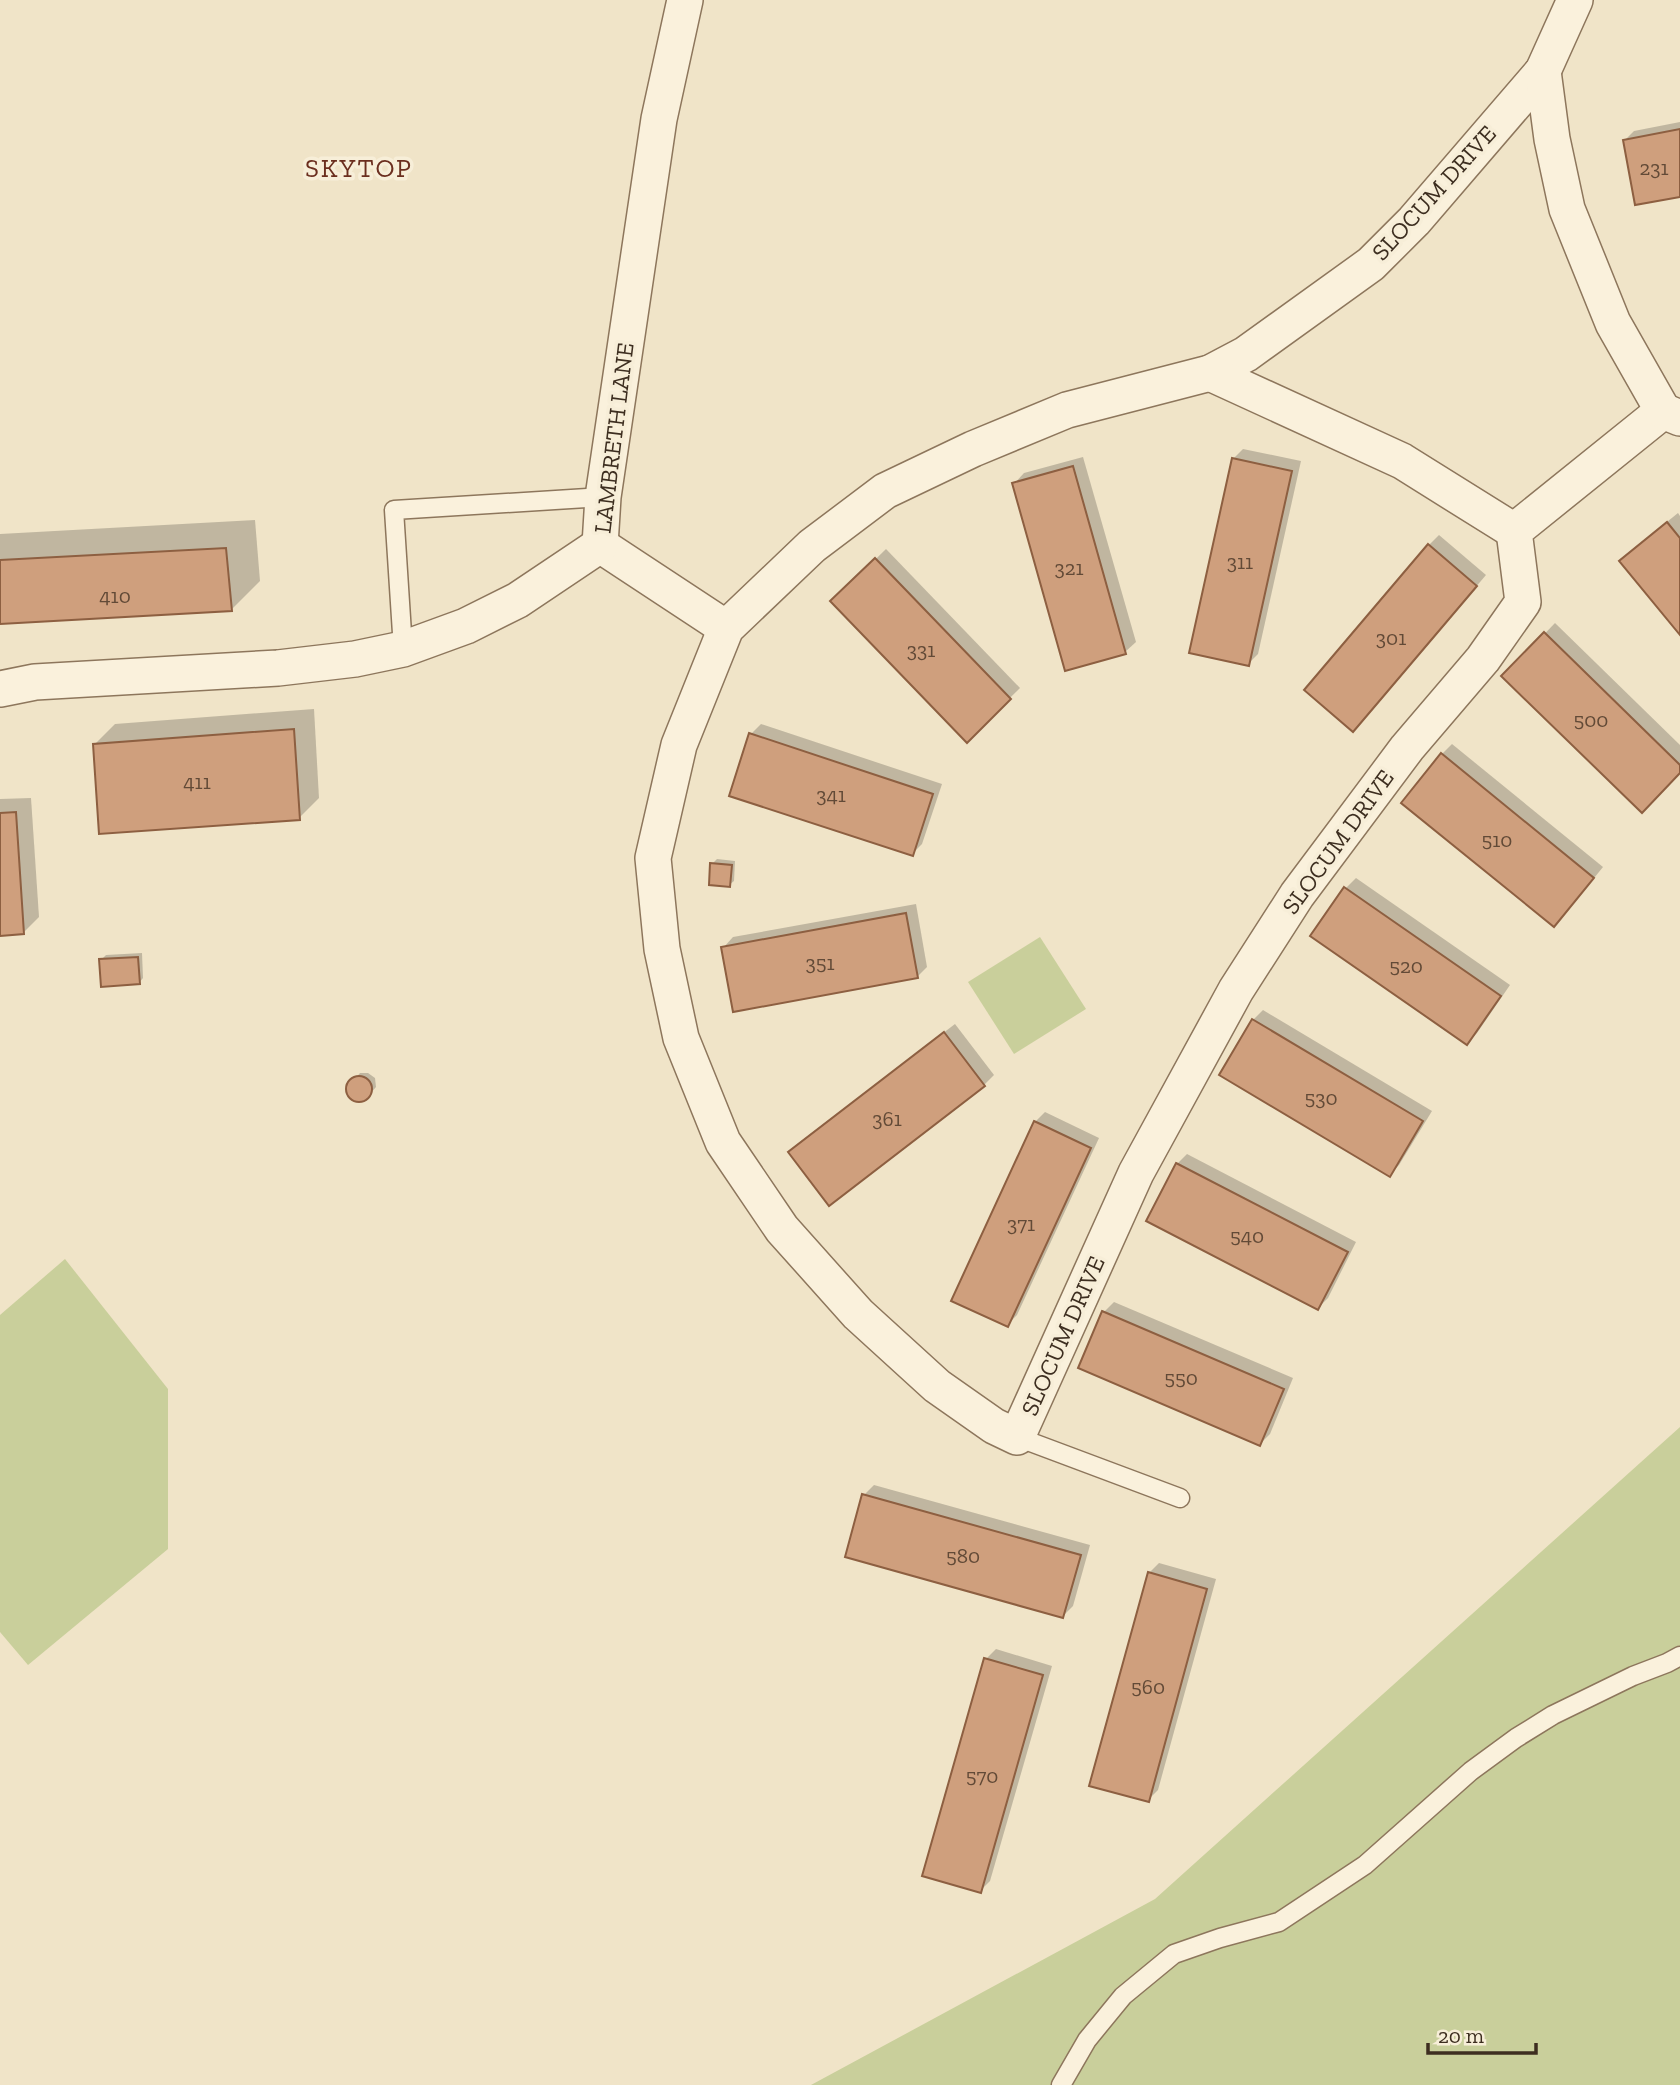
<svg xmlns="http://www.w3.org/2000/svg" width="1680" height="2085" font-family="'Zilla Slab',serif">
	<rect width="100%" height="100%" fill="#f0e4c8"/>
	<g fill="#c9cf9b">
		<polygon points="1040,937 1086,1009 1014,1054 968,982"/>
		<polygon points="65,1259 168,1389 168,1549 28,1665 0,1632 0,1315"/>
		<polygon points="1680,1427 1680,2085 811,2085 1155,1899"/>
	</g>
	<g fill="#0003">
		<polygon points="1680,122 1680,195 1624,141 1634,131"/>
		<polygon points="1243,449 1301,461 1258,654 1248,664 1233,459"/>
		<polygon points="1083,457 1136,642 1125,652 1066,668 1014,484 1024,473"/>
		<polygon points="1678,513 1680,516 1680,633 1631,551"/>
		<polygon points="255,520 260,581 231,610 0,622 0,534"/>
		<polygon points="1439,535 1486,575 1363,720 1429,545"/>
		<polygon points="886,549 1020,688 967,740 833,601"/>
		<polygon points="1555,623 1680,745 1680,771 1504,676"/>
		<polygon points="314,709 319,798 299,818 95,744 115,724"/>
		<polygon points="761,724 942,784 922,844 912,854 751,734"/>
		<polygon points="1452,744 1603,867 1564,915 1442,754"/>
		<polygon points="31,798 39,917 23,933 0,934 0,799"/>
		<polygon points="717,859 735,861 734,881 729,885 712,864"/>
		<polygon points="1356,878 1510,985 1477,1033 1467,1043 1312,936 1346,888"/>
		<polygon points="916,904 927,967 917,977 723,948 733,937"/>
		<polygon points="142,953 143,978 139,983 101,960 106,955"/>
		<polygon points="1263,1010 1432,1111 1399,1165 1389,1175 1253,1020"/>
		<polygon points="955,1024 994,1075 984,1085 829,1204 790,1152 800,1142"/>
		<polygon points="360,1073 368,1073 375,1078 376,1087 365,1100 356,1100 349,1095 349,1086"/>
		<polygon points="1045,1112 1099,1138 1017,1315 1007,1325 1035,1122"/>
		<polygon points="1187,1154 1356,1242 1328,1298 1318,1308 1177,1164"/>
		<polygon points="1114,1302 1293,1378 1270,1434 1260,1444 1104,1312"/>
		<polygon points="874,1485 1090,1545 1073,1606 1063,1616 864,1495"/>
		<polygon points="1159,1563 1216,1579 1158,1790 1148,1800 1149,1573"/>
		<polygon points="996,1649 1052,1666 990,1881 980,1891 986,1659"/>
	</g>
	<g fill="#cf9f7d" stroke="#8d5f41" stroke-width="2">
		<polygon points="1680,129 1680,197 1635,205 1623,140"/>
		<polygon points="1232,458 1292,471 1249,666 1189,653"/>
		<polygon points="1073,466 1126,654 1065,671 1012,483"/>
		<polygon points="1667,522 1680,538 1680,635 1619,561"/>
		<polygon points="1428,544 1477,586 1353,732 1304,690"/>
		<polygon points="226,548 232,611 0,624 0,560"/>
		<polygon points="875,558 1011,699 967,743 830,601"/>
		<polygon points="1544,632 1680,765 1680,773 1642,813 1501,676"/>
		<polygon points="294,729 300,820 99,834 93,744"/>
		<polygon points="749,733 933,794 913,856 729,796"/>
		<polygon points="1441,753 1594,878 1554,927 1401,803"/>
		<polygon points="16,812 24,934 0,936 0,813"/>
		<polygon points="710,863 732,865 730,887 709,885"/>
		<polygon points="1344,887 1501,996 1467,1045 1310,936"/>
		<polygon points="906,913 918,978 733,1012 721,947"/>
		<polygon points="138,957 140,984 101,987 99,959"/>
		<polygon points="1252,1019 1423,1121 1390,1177 1219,1075"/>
		<polygon points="944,1032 985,1086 829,1206 788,1152"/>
		<circle cx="359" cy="1089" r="13"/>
		<polygon points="1034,1121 1091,1148 1008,1327 951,1301"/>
		<polygon points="1176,1163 1348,1252 1318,1310 1146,1221"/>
		<polygon points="1102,1311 1284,1389 1260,1446 1078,1368"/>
		<polygon points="862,1494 1081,1555 1063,1618 845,1557"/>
		<polygon points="1148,1572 1207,1589 1149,1802 1089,1786"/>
		<polygon points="984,1658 1043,1675 981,1893 922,1876"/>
	</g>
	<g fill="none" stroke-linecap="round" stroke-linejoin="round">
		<defs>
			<g id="lane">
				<polyline points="403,649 394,510 603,497"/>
				<polyline points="1017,1437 1180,1498"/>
				<polyline points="1061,2085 1087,2040 1123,1996 1174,1954 1220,1938 1279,1922 1365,1865 1471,1771 1516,1738 1553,1715 1633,1676 1667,1663 1680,1656"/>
			</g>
			<g id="street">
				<polyline points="1575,0 1543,71 1414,221 1371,264 1246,354 1210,373 1067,410 973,449 885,491 812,546 726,628 679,745 653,858 662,949 681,1038 723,1142 782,1229 858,1314 937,1386 994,1426 1017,1437 1136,1173 1236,990 1297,895 1407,748 1483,659 1523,602 1514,531 1663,411 1680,418"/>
				<polyline points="1543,71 1552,139 1567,209 1613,323 1663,411"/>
				<polyline points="1210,373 1402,461 1514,531"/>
				<polyline points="600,545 603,497 659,119 685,0"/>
				<polyline points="600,545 726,628"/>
				<polyline points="0,689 35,682 278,668 355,659 403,649 466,626 518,600 600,545"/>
			</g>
		</defs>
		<use href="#lane" stroke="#8d765c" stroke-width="21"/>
		<use href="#street" stroke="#8d765c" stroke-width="38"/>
		<use href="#lane" stroke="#faf1dc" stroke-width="18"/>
		<use href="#street" stroke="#faf1dc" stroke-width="35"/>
	</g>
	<g text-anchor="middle" stroke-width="7" stroke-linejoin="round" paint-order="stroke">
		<g font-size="21" fill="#624a37">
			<text x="1654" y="175">231</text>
			<text x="1240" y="569">311</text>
			<text x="1069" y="575">321</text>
			<text x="115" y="603">410</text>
			<text x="1391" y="645">301</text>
			<text x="921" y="657">331</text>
			<text x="1591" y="727">500</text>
			<text x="197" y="789">411</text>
			<text x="831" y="802">341</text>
			<text x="1497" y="847">510</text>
			<text x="820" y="970">351</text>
			<text x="1406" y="973">520</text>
			<text x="1321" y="1105">530</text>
			<text x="887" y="1126">361</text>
			<text x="1021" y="1231">371</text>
			<text x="1247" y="1243">540</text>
			<text x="1181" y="1385">550</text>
			<text x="963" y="1563">580</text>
			<text x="1148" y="1694">560</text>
			<text x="982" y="1783">570</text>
		</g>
		<g font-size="24" fill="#3d2e20" stroke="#f7eed8">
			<text transform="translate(1434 193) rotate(-48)" y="8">SLOCUM DRIVE</text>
			<text transform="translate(614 438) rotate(-83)" y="8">LAMBRETH LANE</text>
			<text transform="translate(1338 842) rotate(-54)" y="8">SLOCUM DRIVE</text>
			<text transform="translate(1063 1336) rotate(-66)" y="8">SLOCUM DRIVE</text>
		</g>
		<g font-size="26" letter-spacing="2" fill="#6b2e1e" stroke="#f7eed8">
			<text x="359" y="177">SKYTOP</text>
		</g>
	</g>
	<path d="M1428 2043v10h108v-10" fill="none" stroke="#3d2e20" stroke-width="3.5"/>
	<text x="1438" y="2043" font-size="21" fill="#3d2e20" stroke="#f7eed8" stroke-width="5" paint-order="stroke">20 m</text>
</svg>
